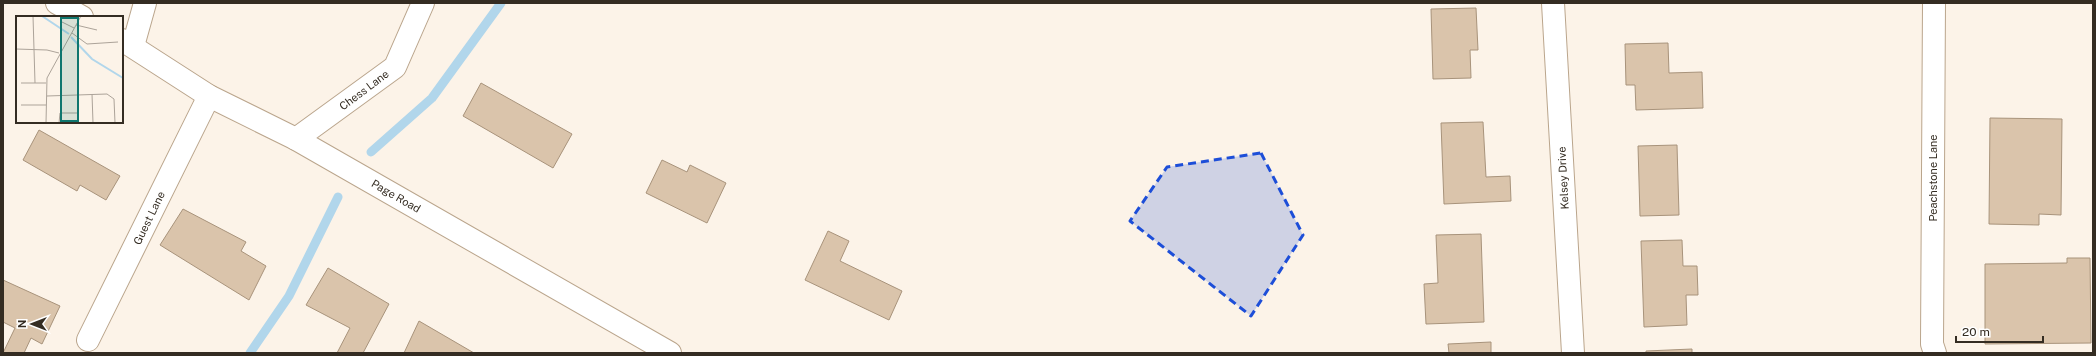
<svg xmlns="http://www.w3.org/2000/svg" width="2096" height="356" font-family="'Public Sans',sans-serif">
	<rect width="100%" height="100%" fill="#fcf3e8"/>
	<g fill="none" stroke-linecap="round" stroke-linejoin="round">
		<g stroke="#b1d6eb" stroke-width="9">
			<polyline points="371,152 432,98 501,3"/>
			<polyline points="250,353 289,296 338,197"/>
		</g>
	</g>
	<g fill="#dac4ab" stroke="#a8937b">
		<polygon points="1476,8 1478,50 1470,50 1471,78 1433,79 1431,9"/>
		<polygon points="1668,43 1669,73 1702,72 1703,108 1636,110 1635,85 1626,85 1625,44"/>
		<polygon points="481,83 572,134 553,168 463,116"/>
		<polygon points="1990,118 2062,119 2061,215 2039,214 2039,225 1989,224"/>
		<polygon points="1483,122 1486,177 1510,176 1511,201 1444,204 1441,123"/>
		<polygon points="39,130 120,176 106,200 80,185 77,191 23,160"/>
		<polygon points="1677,145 1679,215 1640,216 1638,146"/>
		<polygon points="662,160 687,172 690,165 726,183 707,223 646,193"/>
		<polygon points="183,209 246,242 241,251 266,266 249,300 160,245"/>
		<polygon points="828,231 849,241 840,261 902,291 889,320 805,280"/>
		<polygon points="1481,234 1484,322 1426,324 1424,284 1438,283 1436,235"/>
		<polygon points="1682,240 1683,266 1697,266 1698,295 1686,295 1687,325 1644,327 1641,241"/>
		<polygon points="2067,258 2090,258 2091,343 1985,344 1985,264 2067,263"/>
		<polygon points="328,268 389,304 363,353 337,353 350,328 306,305"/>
		<polygon points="3,280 60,306 42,344 31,338 24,353 3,353 15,328 3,322"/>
		<polygon points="419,321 474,353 404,353"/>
		<polygon points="1491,342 1491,353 1449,353 1448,344"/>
		<polygon points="1692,349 1692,353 1646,353 1646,351"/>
	</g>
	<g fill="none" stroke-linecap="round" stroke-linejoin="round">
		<defs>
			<g id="minor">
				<polyline points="1553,3 1573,353"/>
				<polyline points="1934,3 1932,344 1935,353"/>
				<polyline points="133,46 145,3"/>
				<polyline points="296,139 395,67 423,3"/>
				<polyline points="88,340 209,96"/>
			</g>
			<g id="secondary">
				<polyline points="57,3 82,17"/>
				<polyline points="122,40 209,96 296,139 670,353"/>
			</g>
		</defs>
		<use href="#minor" stroke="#baa58c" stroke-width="24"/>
		<use href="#secondary" stroke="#baa58c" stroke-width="24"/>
		<use href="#minor" stroke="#fff" stroke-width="22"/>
		<use href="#secondary" stroke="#fff" stroke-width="22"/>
	</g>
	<path fill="#1d4ed8" fill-opacity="0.2" stroke="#1d4ed8" stroke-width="3" stroke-dasharray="8 5" stroke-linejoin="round" d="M1261,153L1303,235L1251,316L1130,221L1167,167Z"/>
	<g text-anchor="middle" stroke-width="3" stroke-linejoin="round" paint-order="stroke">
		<g font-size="11" fill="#342c22" stroke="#fff">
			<text transform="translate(364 90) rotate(-37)" y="4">Chess Lane</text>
			<text transform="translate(1563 178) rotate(-93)" y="4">Kelsey Drive</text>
			<text transform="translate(1933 178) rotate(-90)" y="4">Peachstone Lane</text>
			<text transform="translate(396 196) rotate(30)" y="4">Page Road</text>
			<text transform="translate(149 218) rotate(-64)" y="4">Guest Lane</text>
		</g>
	</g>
	<g transform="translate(16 16)">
		<rect width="107" height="107" fill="#fcf3e8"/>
		<path fill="none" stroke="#b1d6eb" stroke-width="2" d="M26,0L53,18M55,21L76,43L107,62"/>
		<path fill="none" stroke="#aca399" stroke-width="1" d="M17,0L19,67M46,6L58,12M60,9L81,14M56,17L71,28L102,26M0,33L31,34L43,37M5,67H30M76,78L77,107M31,80L91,78L98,83L99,107M5,89H30M30,107L31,62L65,0M43,107L44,97H62"/>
		<path fill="#0f766e" fill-opacity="0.15" stroke="#0f766e" stroke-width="2" d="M45,2H62V105H45Z"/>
		<rect width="107" height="107" fill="none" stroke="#342c22" stroke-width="2"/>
	</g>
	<rect width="2096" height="356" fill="none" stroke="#342c22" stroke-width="8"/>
	<g transform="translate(32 324) rotate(270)" stroke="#ffffff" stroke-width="3" paint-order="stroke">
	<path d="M0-3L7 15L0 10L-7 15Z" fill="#342c22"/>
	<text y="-6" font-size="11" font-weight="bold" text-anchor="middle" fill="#342c22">N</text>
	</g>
	<path d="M1956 336v6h87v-6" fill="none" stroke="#342c22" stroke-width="2"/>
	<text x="1962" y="336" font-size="12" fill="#342c22" stroke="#ffffff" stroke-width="3" paint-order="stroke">20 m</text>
</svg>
